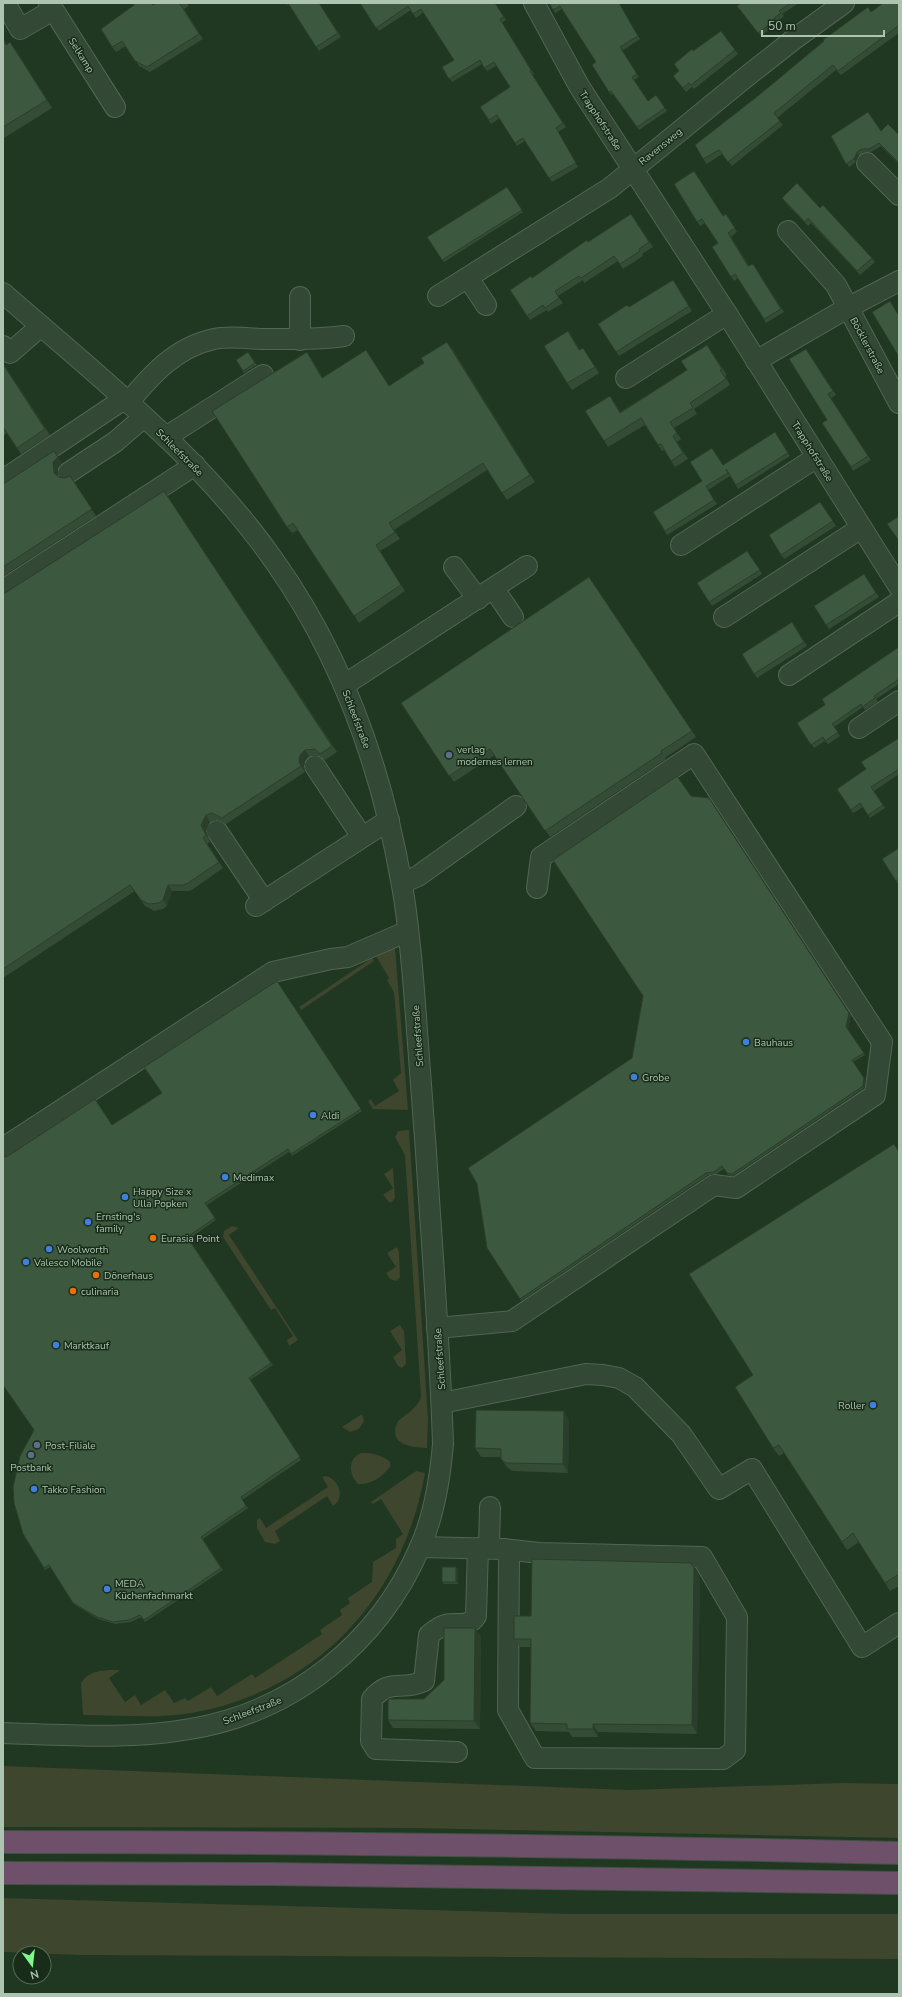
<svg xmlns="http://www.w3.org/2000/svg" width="902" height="1997" font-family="'Nunito Sans',sans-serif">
	<rect width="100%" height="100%" fill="#203721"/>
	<g fill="#3e462e">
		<polygon points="390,948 395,948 408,1110 373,1109 368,1101 371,1099 375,1106 399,1091 393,1080 401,1073 394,992 387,980 389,978 376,956"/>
		<polygon points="372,958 374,961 301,1010 299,1007"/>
		<path d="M409,1130L428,1419L427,1448C410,1447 387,1445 398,1421C407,1413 417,1409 421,1397L405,1155L395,1137L398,1131Z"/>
		<polygon points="393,1168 395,1198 392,1202 389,1202 383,1195 393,1188 384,1174"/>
		<polygon points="232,1226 239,1228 229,1235 298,1340 289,1346 287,1340 293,1336 275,1308 271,1310 223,1237 224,1231"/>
		<polygon points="397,1247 399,1253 400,1277 396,1281 390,1279 386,1273 396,1267 387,1253"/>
		<polygon points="400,1325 404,1331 406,1364 402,1368 398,1366 393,1357 402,1350 390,1331"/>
		<polygon points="362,1414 364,1421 359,1429 350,1432 342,1427"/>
		<path d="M361,1453C370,1452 384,1456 390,1462V1467C382,1476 372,1485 358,1484C349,1475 347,1459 361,1453Z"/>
		<path d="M416,1471L425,1473C403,1597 318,1690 192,1713C158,1719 117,1715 83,1715L81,1683C89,1670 104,1670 118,1670L119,1671L109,1678L125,1702L135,1695L141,1705L165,1690L174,1703L185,1698L188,1701L211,1687L217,1696L252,1674L255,1678L322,1634L320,1630L342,1615L340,1610L350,1603L348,1598L372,1582L373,1562L396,1548V1539L403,1534L381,1499L373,1504L371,1502Z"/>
		<path d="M326,1476C339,1479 346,1498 333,1506L327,1496L275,1531L280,1541L275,1544L265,1542L257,1528V1520L260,1518L266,1528L328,1487L322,1477Z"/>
		<polygon points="3,1766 629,1790 843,1783 899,1784 899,1838 414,1828 3,1827"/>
		<polygon points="3,1898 569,1914 899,1914 899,1959 78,1955 3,1952"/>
	</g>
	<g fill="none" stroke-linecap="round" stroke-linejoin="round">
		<defs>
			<g id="minor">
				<polyline points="5,3 20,29 53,10"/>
				<polyline points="49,3 115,107"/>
				<polyline points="534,3 579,86 727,314 899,587"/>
				<polyline points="867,163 899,195"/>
				<polyline points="788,231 836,285 899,403"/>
				<polyline points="468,278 486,305"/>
				<path d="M3,293C99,377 202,457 275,562C342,657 381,767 401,880C408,916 411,953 414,990C418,1044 422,1098 426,1152C432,1249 440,1347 443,1444C440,1479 434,1516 420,1547C379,1643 293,1712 190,1729C129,1740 65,1735 3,1733"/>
				<polyline points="438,296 610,188 746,77 793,40 844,3"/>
				<polyline points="300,297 300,340"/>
				<polyline points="3,346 10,353 41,326"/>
				<polyline points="756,361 849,307 899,281"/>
				<polyline points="626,378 727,314"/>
				<path d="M128,403C151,375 176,347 214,339C228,336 245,338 260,339C288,339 316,340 344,336"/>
				<polyline points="166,437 263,375"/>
				<polyline points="68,473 115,442 144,417"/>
				<polyline points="3,480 124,399"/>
				<polyline points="681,545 817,457"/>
				<polyline points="454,567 478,599"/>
				<polyline points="494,589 513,617"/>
				<polyline points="3,590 195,465"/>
				<polyline points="724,617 861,528"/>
				<polyline points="789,675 899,602"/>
				<polyline points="344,685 527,566"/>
				<polyline points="859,728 899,701"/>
				<polyline points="315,766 362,837"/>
				<polyline points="217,831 264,901"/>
				<polyline points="402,883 418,876 516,806"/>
				<polyline points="256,906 389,820"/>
				<polyline points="3,1148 273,972 331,959 348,957 408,931"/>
				<polyline points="437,1328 512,1321 714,1185 736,1188 875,1095 882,1042 694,754 541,857 537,888"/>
				<polyline points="442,1403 586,1374 603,1375 619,1378 635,1387 681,1434 719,1489 752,1469 862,1647 899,1623"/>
				<polyline points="420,1547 504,1549 539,1553 702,1557 737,1617 735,1750 723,1759 535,1758 508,1710 509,1550"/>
				<polyline points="489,1548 490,1507"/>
				<path d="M457,1752L376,1749L371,1741L372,1699C391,1677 401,1692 424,1681L429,1635C434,1631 438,1627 445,1625C456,1622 469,1628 476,1616L478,1548"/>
			</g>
			<g id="highway">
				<path d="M3,1842C302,1842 600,1846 899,1853"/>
				<polyline points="3,1873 271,1874 899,1883"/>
			</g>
		</defs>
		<use href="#minor" stroke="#516653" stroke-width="22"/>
		<use href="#highway" stroke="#3e5240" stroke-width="24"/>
		<use href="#minor" stroke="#334835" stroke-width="20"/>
		<use href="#highway" stroke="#6e506b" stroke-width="22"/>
	</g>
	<g fill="#344c35">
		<polygon points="156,3 187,3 189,6 184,9 203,39 150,72 139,66 126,46 116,52 112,47 153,5"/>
		<polygon points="286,3 319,3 341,37 319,51 289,4 287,5"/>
		<polygon points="360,3 495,3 506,20 502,23 534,74 532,75 566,127 558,132 578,167 552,182 525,141 517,146 500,118 491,124 480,107 510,87 496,66 487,71 482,64 452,82 442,67 454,60 424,12 416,18 411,10 379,31"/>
		<polygon points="549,3 619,3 640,39 622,51 639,77 634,80 648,101 656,95 667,111 639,130 613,94 611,95 592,65 596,62 562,9 555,13"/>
		<polygon points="741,3 799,3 782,14 784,16 777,22 777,23 761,36 740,10"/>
		<polygon points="899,3 899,33 841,75 836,70 777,118 783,125 732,166 722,154 707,164 703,159 871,12"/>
		<polygon points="721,31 738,54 694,89 692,87 686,92 673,76 679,71 674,64 693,51"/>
		<polygon points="3,38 7,44 16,50 52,108 4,138 3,137"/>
		<polygon points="881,131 899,135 899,164 881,146 871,152 864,152 859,155 856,162 849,167 831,136"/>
		<polygon points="674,184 723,215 726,214 737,232 731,237 749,266 753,264 784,312 766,323 738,278 734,281 712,247 718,243 705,223 700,226"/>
		<polygon points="507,187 523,212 444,262 427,237"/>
		<polygon points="782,198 820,208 872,258 875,262 860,275 811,223 808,226 785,202"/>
		<polygon points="631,214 653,247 642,254 643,256 623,269 618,261 584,283 583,280 558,296 563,303 548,312 547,310 530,320 510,290 532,278"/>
		<polygon points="676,285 692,311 619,356 598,324 629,307"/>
		<polygon points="568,331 580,350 587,354 599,373 572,390 567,383"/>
		<polygon points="452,348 535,482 507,500 487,470 394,530 400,539 380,551 405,591 359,623 298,530 292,533 287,527 307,352 323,378 370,357 389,386"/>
		<polygon points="806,349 836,395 831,398 871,460 853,471 851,467 827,420"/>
		<polygon points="711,351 727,375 725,376 730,385 694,409 697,414 674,428 681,439 677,442 688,459 675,467 664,450 662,451 645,425 608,447 604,441 614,402 620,412 687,370"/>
		<polygon points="248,352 257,365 244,373 236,360"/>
		<polygon points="3,363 50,435 21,454 7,433 3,436"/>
		<polygon points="775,432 790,456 738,489 730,476 708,490 717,504 667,535 653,512 702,481 723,465"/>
		<polygon points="62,463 58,468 58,476 65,478 70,476 96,516 3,576 3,484"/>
		<polygon points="164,491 337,752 325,760 320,756 309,756 305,761 304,767 305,772 226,824 217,820 210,822 206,831 210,842 207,844 223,868 192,890 188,891 172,891 167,906 163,909 154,911 145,906 135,891 3,978 3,594 5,593"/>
		<polygon points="820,502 836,526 784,559 769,535"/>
		<polygon points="747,551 762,574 712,606 697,583"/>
		<polygon points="864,574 879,597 829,629 814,606"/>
		<polygon points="589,577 696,737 665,758 666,759 550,837 495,755 454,782 401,703"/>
		<polygon points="792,622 807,646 757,678 742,654"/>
		<polygon points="899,647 899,684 876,699 878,702 865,710 863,707 834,727 840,736 828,744 825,741 814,748 797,723 825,705"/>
		<polygon points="899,738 899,774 874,791 885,808 870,818 863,807 853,813 837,789 866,769"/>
		<polygon points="691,796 851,1015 848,1029 865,1055 853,1062 865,1080 864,1088 733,1176 728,1175 724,1169 716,1174 708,1175 521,1301 487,1248 632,1058"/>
		<polygon points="899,848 899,884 898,884 882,859"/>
		<polygon points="277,981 362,1111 292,1156 289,1152 207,1205 216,1220 189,1239 273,1365 250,1380 301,1460 242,1500 248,1508 203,1539 223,1570 145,1622 142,1617 131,1622 115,1624 98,1619 75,1605 50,1567 45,1570 23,1534 34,1430 112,1125 162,1093"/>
		<polygon points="899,1152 899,1586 890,1591 859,1542 847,1550 784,1453 779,1456 773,1448 753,1375"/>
		<polygon points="569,1420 568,1473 512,1471 507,1467 501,1459 501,1457 481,1457 475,1448"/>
		<polygon points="691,1563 700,1576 697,1734 598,1732 598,1737 572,1737 569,1732 536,1731 530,1723 531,1647 520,1647 514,1639 531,1616"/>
		<polygon points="458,1569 458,1584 444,1584 442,1582"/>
		<polygon points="481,1636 480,1729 393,1728 388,1720 424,1699 444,1680"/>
	</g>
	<g fill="#2a3e2b">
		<polygon points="10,42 16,50 52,108 47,100"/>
		<polygon points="857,152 859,155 856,162 854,159"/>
		<polygon points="447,342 452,348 535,482 530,475"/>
		<polygon points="54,451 62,463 58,468 58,479 54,473"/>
		<polygon points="376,545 380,551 405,591 401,585"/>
		<polygon points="305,750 309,756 305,761 304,767 305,772 301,766 299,761 300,755"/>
		<polygon points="709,798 851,1015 848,1029 865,1055 846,1027"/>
		<polygon points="206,815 210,822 206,831 210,842 206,835 201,825"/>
		<polygon points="168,885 172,891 167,906 163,900"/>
		<polygon points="852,1060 865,1080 864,1088 863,1086"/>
		<polygon points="564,1411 569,1420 568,1473 563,1464"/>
		<polygon points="691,1563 700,1576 697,1734 692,1725"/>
		<polygon points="456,1567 458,1569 458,1584 456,1582"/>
		<polygon points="475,1628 481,1636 480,1729 474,1721"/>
		<polygon points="593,1724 598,1732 598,1737 593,1729"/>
	</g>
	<g fill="#3c583e" stroke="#2a3e2b">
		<polygon points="133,3 152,3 153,5 156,3 182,3 180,4 199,34 147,67 135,61 122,41 112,47 101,29 134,5"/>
		<polygon points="288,3 319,3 338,33 316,47"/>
		<polygon points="360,3 495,3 504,17 500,19 531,70 530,71 563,123 556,128 576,163 549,178 523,138 515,143 497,115 489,120 480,107 510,87 494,62 484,68 480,60 449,79 442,67 454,60 421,9 413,14 408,6 376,28"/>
		<polygon points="549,3 619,3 638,36 620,47 637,74 632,77 648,101 656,95 665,108 637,127 611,91 609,92 592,65 596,62 560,6 553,10"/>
		<polygon points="741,3 791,3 779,11 781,13 774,18 775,20 758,33 737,6"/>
		<polygon points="883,3 899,3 899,28 898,26 838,71 833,65 774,113 780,121 728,162 719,150 703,159 695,145 759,95 824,41 823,40 868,7 871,12"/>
		<polygon points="721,31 735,50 691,85 689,83 683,88 673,76 679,71 674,64 692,49 693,51"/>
		<polygon points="3,39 6,45 10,42 47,100 3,127"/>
		<polygon points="868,112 881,131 888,124 899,135 899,163 879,143 869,149 862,149 857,152 854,159 846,164 831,136"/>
		<polygon points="694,171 723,216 726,214 735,228 728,233 748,266 753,264 781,309 764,319 735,274 731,277 712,247 718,243 702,219 697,222 674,184"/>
		<polygon points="797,183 820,208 823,205 872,258 857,271 808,218 805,222 782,198"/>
		<polygon points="507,187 522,210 442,260 427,237"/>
		<polygon points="631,214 649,242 639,249 640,251 620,264 614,256 581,278 579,276 555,291 559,298 545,308 543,305 527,316 510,290 531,276 532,278 587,240 588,242"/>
		<polygon points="673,280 689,306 616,352 598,324 627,305 629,307"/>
		<polygon points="890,301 899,316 899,357 872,312"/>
		<polygon points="568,331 579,350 583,348 595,367 567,383 544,346"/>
		<polygon points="447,342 530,475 502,493 483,463 389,523 395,532 376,545 401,585 354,616 293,523 287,527 212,411 307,352 322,378 366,350 389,386 424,363 421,358"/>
		<polygon points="707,345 722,369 720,370 726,379 690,403 693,408 670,422 677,433 673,436 683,453 671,461 661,444 658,445 641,418 604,441 585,411 610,396 620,413 687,370 681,361"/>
		<polygon points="806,349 833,391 828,394 868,456 851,467 822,423 827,420 789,359"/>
		<polygon points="248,352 255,363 243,371 236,360"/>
		<polygon points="3,364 45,429 17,448 3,427"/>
		<polygon points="775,432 788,453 736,485 726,469 728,473 706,486 714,500 665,531 653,512 702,481 690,462 712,448 723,465"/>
		<polygon points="54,451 58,457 53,462 54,473 59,477 65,478 70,476 92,509 3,567 3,484"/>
		<polygon points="164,491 332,746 320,754 315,749 305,750 300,755 299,761 301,766 222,818 212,813 206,815 201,825 206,835 203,838 219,862 188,883 183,885 168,885 163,900 159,903 149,904 141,900 130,885 3,969 3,594 5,593"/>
		<polygon points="820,502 833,521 781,555 769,535"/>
		<polygon points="899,516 899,541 887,524"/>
		<polygon points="747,551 760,570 709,602 697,583"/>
		<polygon points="864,574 876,593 826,625 814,606"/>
		<polygon points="589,577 692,731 661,751 662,753 545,831 490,749 449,776 401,703"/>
		<polygon points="792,622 804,642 754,674 742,654"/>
		<polygon points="899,647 899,679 874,696 875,698 862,707 861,704 832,724 838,732 825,741 823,737 811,745 797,723 825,705 822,699"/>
		<polygon points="899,738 899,769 871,787 883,805 868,815 860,803 851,810 837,789 866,769 861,762"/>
		<polygon points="677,776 691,796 709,798 849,1013 846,1027 864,1053 852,1060 864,1078 863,1086 732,1174 727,1173 722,1166 714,1172 706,1173 520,1299 487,1248 477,1184 468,1168 632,1058 643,996 553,860"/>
		<polygon points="899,848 899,879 896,881 882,859"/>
		<polygon points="277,981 361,1109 291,1154 288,1149 205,1203 215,1218 187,1237 271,1363 249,1378 300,1457 241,1497 246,1506 201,1537 221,1568 144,1620 140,1615 129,1620 113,1622 97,1617 73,1603 49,1565 44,1568 23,1534 14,1503 13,1487 20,1456 34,1430 3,1385 3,1157 8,1156 95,1099 112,1125 162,1093 144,1067"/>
		<polygon points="894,1144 899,1152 899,1574 885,1583 853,1533 842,1542 779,1445 773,1448 735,1387 753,1375 689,1274"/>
		<polygon points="476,1410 564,1411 563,1464 506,1463 501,1459 501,1449 475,1448"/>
		<polygon points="532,1559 691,1563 694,1568 692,1725 593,1724 593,1729 567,1729 567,1724 530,1723 531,1639 514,1639 514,1616 531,1616"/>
		<rect x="442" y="1567" width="14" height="15"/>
		<polygon points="444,1628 475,1628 474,1721 388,1720 388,1699 424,1699 444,1680"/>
	</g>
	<g fill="#5c6f8a" stroke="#192c1a" stroke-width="1.5">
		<circle cx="449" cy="755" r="4"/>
		<circle cx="37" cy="1445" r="4"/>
		<circle cx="31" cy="1455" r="4"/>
	</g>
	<g fill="#3f7fe0" stroke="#192c1a" stroke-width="1.5">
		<circle cx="746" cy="1042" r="4"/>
		<circle cx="634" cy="1077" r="4"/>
		<circle cx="313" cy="1115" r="4"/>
		<circle cx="225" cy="1177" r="4"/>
		<circle cx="125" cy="1197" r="4"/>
		<circle cx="88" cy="1222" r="4"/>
		<circle cx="49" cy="1249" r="4"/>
		<circle cx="26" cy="1262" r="4"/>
		<circle cx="56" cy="1345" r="4"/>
		<circle cx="873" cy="1405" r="4"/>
		<circle cx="34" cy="1489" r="4"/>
		<circle cx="107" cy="1589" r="4"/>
	</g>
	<g fill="#e8710a" stroke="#192c1a" stroke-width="1.5">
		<circle cx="153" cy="1238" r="4"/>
		<circle cx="96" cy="1275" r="4"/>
		<circle cx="73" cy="1291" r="4"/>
	</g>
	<g text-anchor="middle" stroke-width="3" stroke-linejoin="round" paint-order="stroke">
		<g font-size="10" fill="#adc5b0" stroke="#192c1a">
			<text transform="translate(82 55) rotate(58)" y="4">Selkamp</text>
			<text transform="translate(601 120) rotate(57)" y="4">Trapphofstraße</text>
			<text transform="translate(660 146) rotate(-39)" y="4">Ravensweg</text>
			<text transform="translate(868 345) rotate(62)" y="4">Böcklerstraße</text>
			<text transform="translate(813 451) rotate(58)" y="4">Trapphofstraße</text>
			<text transform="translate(180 452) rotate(45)" y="4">Schleefstraße</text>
			<text transform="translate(357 719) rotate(69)" y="4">Schleefstraße</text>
			<text transform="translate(417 1036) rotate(-94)" y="4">Schleefstraße</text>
			<text transform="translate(439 1359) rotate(-94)" y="4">Schleefstraße</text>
			<text transform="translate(252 1710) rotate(-21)" y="4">Schleefstraße</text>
		</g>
		<g font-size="10" fill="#adc5b0" stroke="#192c1a" text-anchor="start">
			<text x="457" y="753">verlag<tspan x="457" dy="12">modernes lernen</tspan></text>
			<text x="754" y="1046">Bauhaus</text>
			<text x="642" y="1081">Grobe</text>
			<text x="321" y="1119">Aldi</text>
			<text x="233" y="1181">Medimax</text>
			<text x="133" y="1195">Happy Size x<tspan x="133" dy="12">Ulla Popken</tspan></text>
			<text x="96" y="1220">Ernsting's<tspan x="96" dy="12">family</tspan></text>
			<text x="161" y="1242">Eurasia Point</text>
			<text x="57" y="1253">Woolworth</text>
			<text x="34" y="1266">Valesco Mobile</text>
			<text x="104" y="1279">Dönerhaus</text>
			<text x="81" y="1295">culinaria</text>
			<text x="64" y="1349">Marktkauf</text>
			<text x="865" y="1409" text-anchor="end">Roller</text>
			<text x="45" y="1449">Post-Filiale</text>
			<text x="31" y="1471" text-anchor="middle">Postbank</text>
			<text x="42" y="1493">Takko Fashion</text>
			<text x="115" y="1587">MEDA<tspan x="115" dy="12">Küchenfachmarkt</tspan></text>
		</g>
	</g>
	<rect width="902" height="1997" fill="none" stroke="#adc5b0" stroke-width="8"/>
	<g transform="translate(32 1965) rotate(165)"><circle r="19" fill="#192c1a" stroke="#546956"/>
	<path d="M0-3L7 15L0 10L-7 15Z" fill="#7ff88b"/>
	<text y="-6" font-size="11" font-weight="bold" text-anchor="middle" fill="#adc5b0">N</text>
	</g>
	<path d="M762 30v6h122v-6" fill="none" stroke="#adc5b0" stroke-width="2"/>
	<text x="768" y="30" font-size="12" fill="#adc5b0" stroke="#192c1a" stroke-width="3" paint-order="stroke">50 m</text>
</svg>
